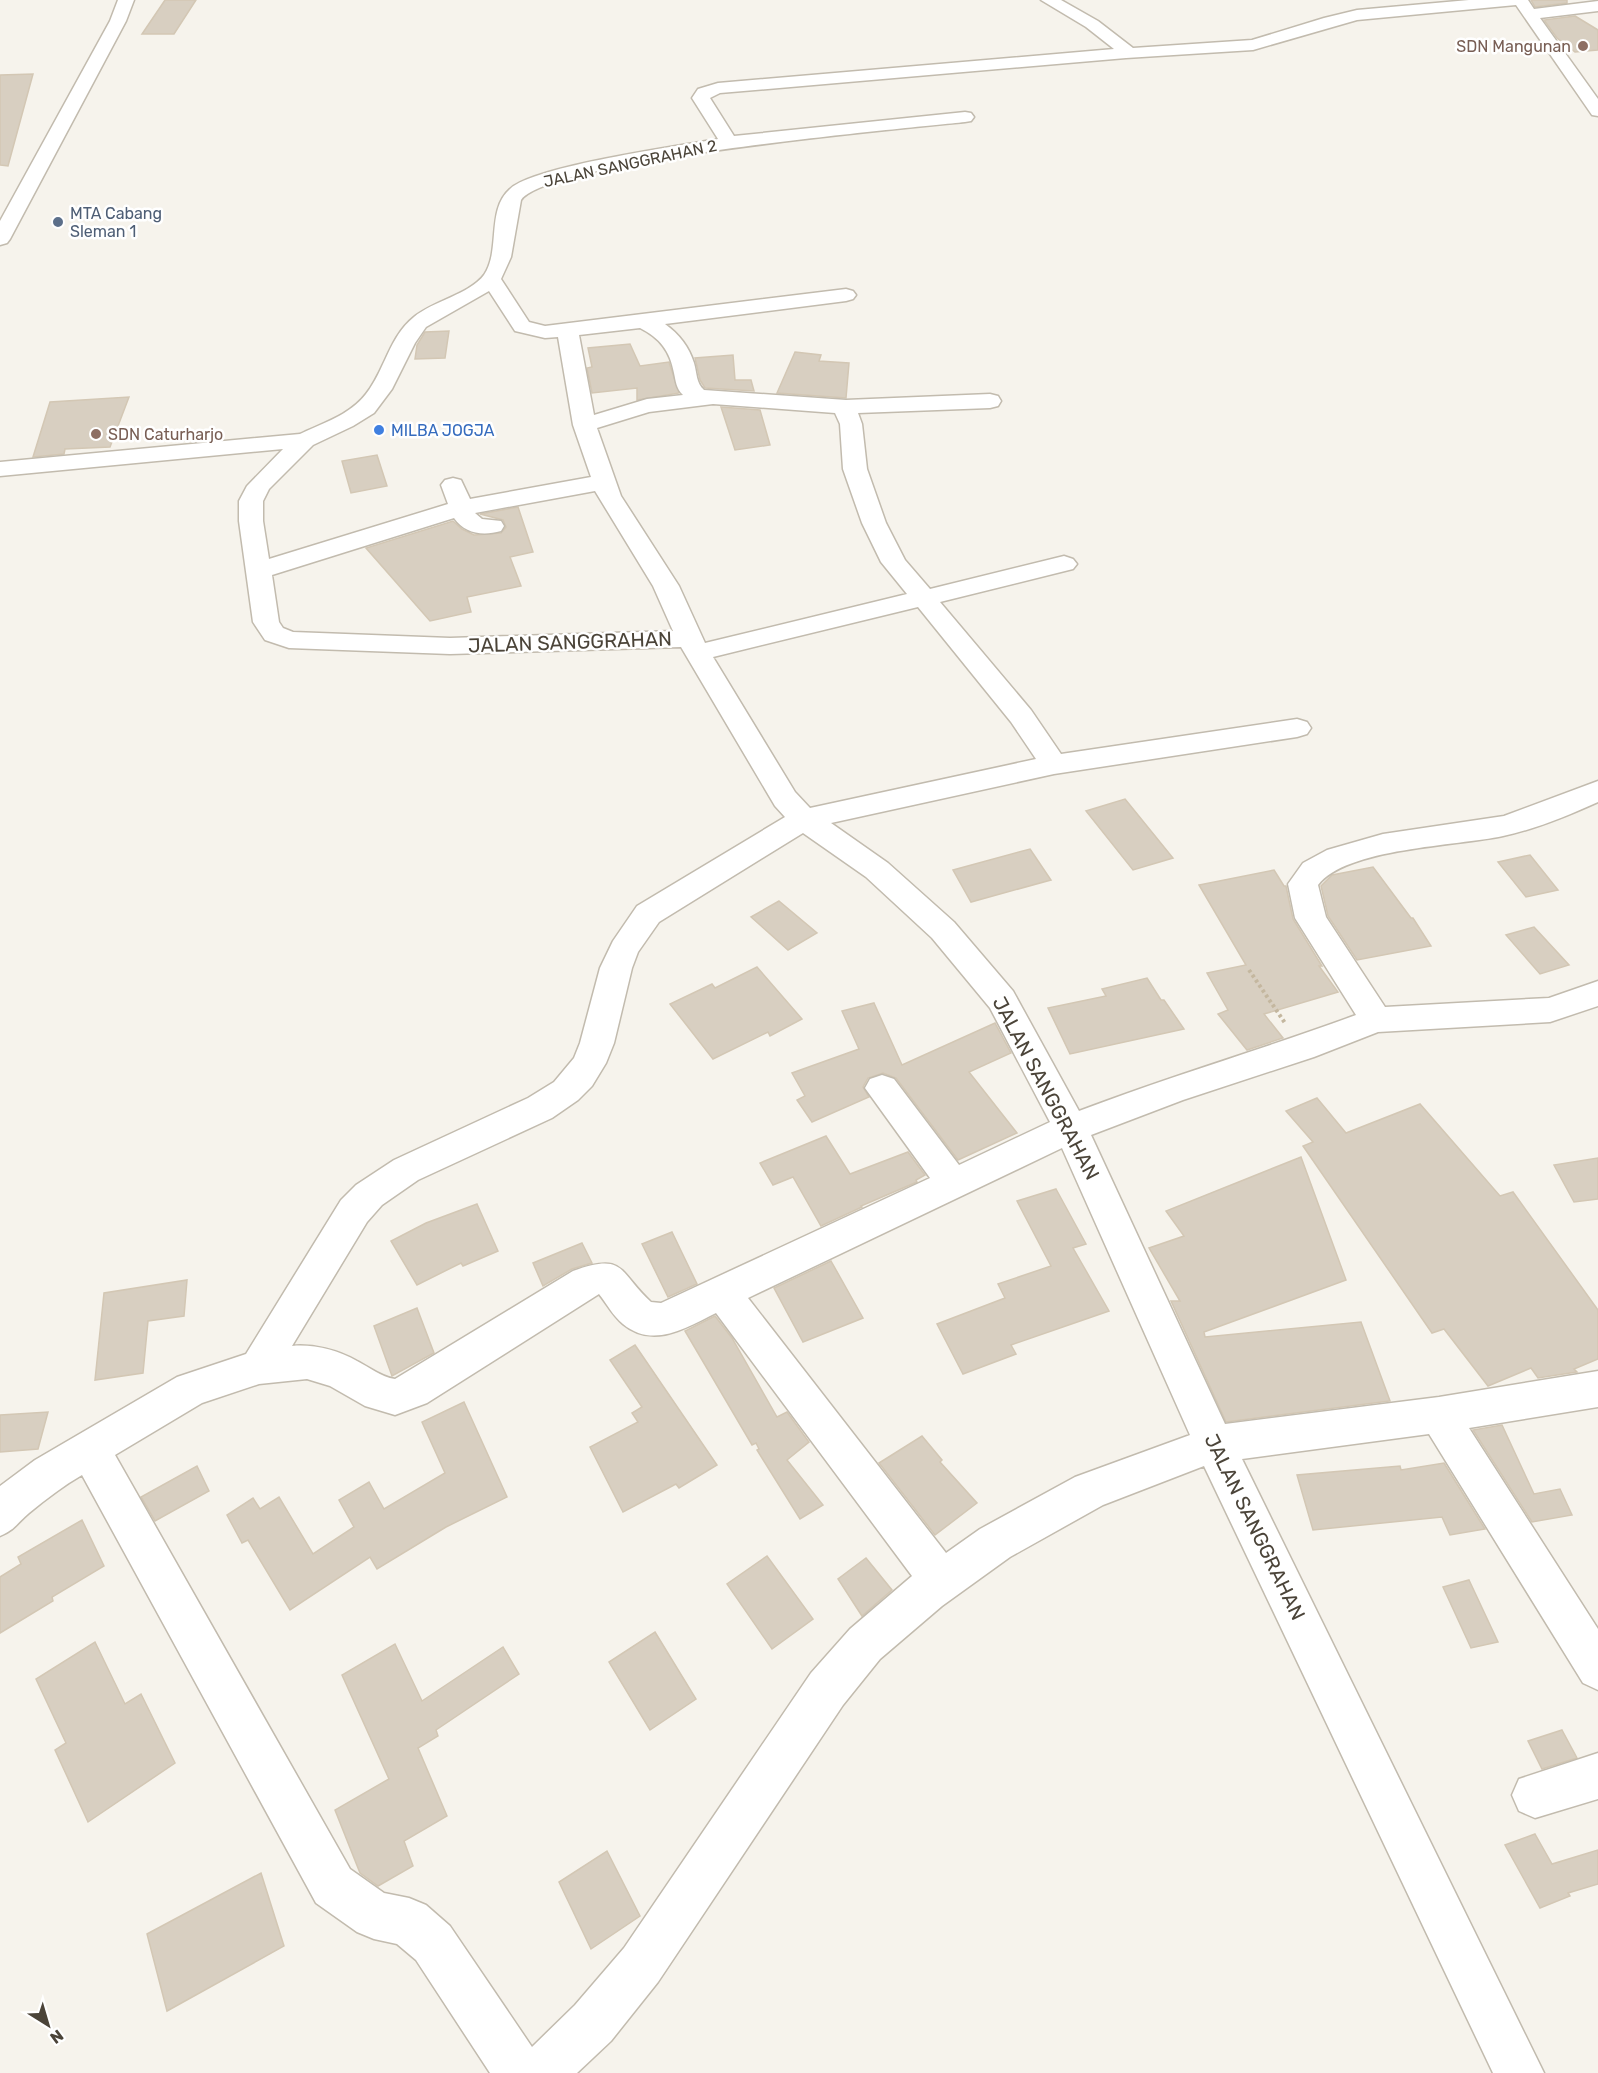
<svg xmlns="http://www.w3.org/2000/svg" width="1598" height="2073" font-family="Rubik,sans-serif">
	<rect width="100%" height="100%" fill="#f6f3ec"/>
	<g fill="#d8cfc1" stroke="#d3c7b4" stroke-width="1.5">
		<polygon points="165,0 196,0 174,34 142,34"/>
		<polygon points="1531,0 1567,0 1567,3 1535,7"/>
		<polygon points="1575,16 1598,30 1598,50 1575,52 1557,38 1544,20"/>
		<polygon points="33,74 8,166 0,165 0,75"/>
		<polygon points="449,331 445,358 415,359 417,345 425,332"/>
		<polygon points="630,344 640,366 669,362 679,393 637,400 637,388 592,393 587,368 592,367 588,348"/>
		<polygon points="795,352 821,355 819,361 849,363 846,398 777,393"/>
		<polygon points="733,355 735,380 751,380 754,391 705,388 700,380 695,358"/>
		<polygon points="129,397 110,447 65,449 64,454 33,457 50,402"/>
		<polygon points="721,407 760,410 770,445 735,450"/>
		<polygon points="377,455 387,486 351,493 342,461"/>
		<polygon points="518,507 533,552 510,557 521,586 467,597 471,612 430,621 366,548 453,521 462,529 474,535 501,533 506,527 503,520 480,514"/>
		<polygon points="1125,799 1173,858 1133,870 1086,811"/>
		<polygon points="1030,849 1051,880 971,902 953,870"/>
		<polygon points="1530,855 1558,890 1526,897 1498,862"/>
		<polygon points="1373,867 1411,918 1413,918 1431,946 1357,960 1328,916 1321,886 1332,875"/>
		<polygon points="1274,870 1284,886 1286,886 1293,919 1322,966 1319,966 1338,992 1264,1014 1283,1038 1247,1050 1218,1014 1228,1010 1207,973 1246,965 1199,885"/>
		<polygon points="779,901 817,933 788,950 751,917"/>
		<polygon points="1534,927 1569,965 1540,974 1506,935"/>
		<polygon points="757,967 802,1019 770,1036 768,1032 713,1059 670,1004 712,984 715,988"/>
		<polygon points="1147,978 1161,1000 1164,1000 1184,1029 1070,1054 1048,1008 1106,996 1102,989"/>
		<polygon points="874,1003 902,1065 995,1023 1011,1053 969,1072 1017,1133 958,1160 896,1078 883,1073 868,1078 863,1087 869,1097 812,1122 797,1100 805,1096 792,1073 859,1049 842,1011"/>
		<polygon points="1317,1098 1346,1133 1420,1104 1500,1196 1513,1192 1598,1310 1598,1359 1574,1369 1577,1372 1538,1378 1531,1368 1488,1386 1444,1329 1432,1333 1303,1146 1313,1142 1286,1111"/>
		<polygon points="826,1136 850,1174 908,1152 925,1175 916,1180 917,1182 861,1206 862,1207 821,1226 793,1177 773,1185 760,1163"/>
		<polygon points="1301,1157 1346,1280 1204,1332 1205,1337 1361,1322 1390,1401 1226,1422 1171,1301 1180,1301 1149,1248 1184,1236 1166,1211"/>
		<polygon points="1598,1158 1598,1199 1574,1202 1554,1165"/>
		<polygon points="1056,1189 1086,1244 1073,1248 1109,1311 1011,1345 1016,1354 963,1374 937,1324 1005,1298 998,1284 1051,1266 1017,1201"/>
		<polygon points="477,1204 498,1251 463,1266 461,1263 417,1285 391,1241 426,1223"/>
		<polygon points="672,1232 697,1284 668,1297 642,1244"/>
		<polygon points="582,1243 592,1263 572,1269 543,1286 533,1263"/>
		<polygon points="831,1261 863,1318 803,1342 774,1288"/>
		<polygon points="187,1280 184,1316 148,1321 143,1373 95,1380 104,1293"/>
		<polygon points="417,1308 434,1353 392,1376 374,1326"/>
		<polygon points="715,1316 732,1338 777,1417 787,1412 809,1442 787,1460 823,1505 800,1519 757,1450 759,1449 756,1443 752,1445 685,1331"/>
		<polygon points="635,1345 717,1465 679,1488 676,1484 623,1512 590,1447 638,1422 632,1413 642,1407 610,1360"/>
		<polygon points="464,1402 507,1497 446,1527 377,1569 370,1557 290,1610 248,1540 242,1543 227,1515 253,1498 260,1509 279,1497 313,1554 354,1527 339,1500 369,1482 384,1509 445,1473 422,1422"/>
		<polygon points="48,1412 38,1449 0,1452 0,1415"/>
		<polygon points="1502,1425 1534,1494 1560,1489 1572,1515 1532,1522 1473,1430"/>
		<polygon points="922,1436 942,1460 940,1462 977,1503 935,1535 879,1463"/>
		<polygon points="1444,1463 1485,1529 1450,1535 1442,1517 1313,1530 1297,1475 1400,1466 1401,1470"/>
		<polygon points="197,1466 209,1491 155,1521 141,1497"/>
		<polygon points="82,1520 104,1566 52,1597 53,1601 0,1633 0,1577 21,1564 18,1557"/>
		<polygon points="767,1556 813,1619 772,1649 727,1584"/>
		<polygon points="866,1558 892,1590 862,1616 838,1579"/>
		<polygon points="1469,1580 1498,1642 1471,1648 1443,1587"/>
		<polygon points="655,1632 696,1699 650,1730 609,1662"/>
		<polygon points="95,1642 125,1704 141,1694 175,1763 88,1822 55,1750 66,1743 36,1679"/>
		<polygon points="395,1644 422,1701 503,1647 519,1674 436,1730 438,1736 418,1748 447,1816 404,1841 413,1866 378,1886 360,1873 335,1810 389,1779 342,1675"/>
		<polygon points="1562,1730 1577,1758 1542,1769 1528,1741"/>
		<polygon points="1535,1834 1552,1864 1598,1850 1598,1884 1568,1893 1570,1896 1540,1908 1505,1845"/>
		<polygon points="607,1851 640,1916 591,1949 559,1882"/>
		<polygon points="261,1873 284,1946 167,2011 147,1934"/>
	</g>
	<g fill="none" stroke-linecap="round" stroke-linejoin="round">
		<defs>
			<g id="minor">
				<polygon points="118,0 134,0 126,21 10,239 7,243 0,245 0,221 110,21"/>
				<path d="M1041,0H1061L1098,21L1133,48L1252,40L1324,18L1357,10L1469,0H1528L1534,9L1598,1V11L1540,18L1598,99V116L1592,115L1516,5L1357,20L1253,50L1126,58L720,93L710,98L734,136L965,112L971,113L974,117L971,121L965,122C900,129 550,160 521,200L511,257L501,279L529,322L545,326L846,289L853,291L856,295L853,299L846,301L665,324C679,334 689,347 694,363C697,373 696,383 704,390L846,400L990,394L998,396L1001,401L998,406L990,408L858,413L862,424L867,469L886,523L905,560L930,589L1064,556L1073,559L1077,564L1073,569L940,602L1031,710L1061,754L1297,719L1307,722L1311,728L1307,734L1297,737L1054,774L831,823L888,863L954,922L1013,991L1079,1111C1170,1076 1264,1049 1356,1015L1295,918L1288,884L1303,863L1327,850L1383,834L1504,816L1598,781V802C1567,816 1536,829 1503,836C1457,846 1346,848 1318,885L1326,917L1385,1007L1549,998L1598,981V1006L1550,1022L1378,1032L1314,1057L1183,1100L1091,1135L1225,1424L1439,1397L1598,1371V1407L1469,1428L1598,1629V1690L1583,1683L1429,1434L1242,1459L1544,2073H1493L1204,1466L1103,1505L1010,1557L942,1606L880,1659L843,1705L658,1982L611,2041L577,2073H490L416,1960L397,1944L374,1939L357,1932L316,1903L82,1475C63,1486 46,1499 29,1513C17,1523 16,1529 0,1536V1486L35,1460L177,1377L246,1354L341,1200L356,1185L394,1160L528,1098L554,1082L574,1058L580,1043L600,968L613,941L637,906L785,817L775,806L681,647L450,654L289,648L265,640L253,622L239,521V501L247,486L283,449L0,476V462L300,434C323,423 350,415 366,394C385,370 389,337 414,317C433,301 470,294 484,275C501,250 486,210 510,189C534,166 679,146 718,139L692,98L698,89L718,83L1114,49L1086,27ZM489,291L515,331L545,338L558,337L573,425L591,477L470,499L461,480L453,478L445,480L441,485L448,504L269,559L263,521V501L269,489L313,445L353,426L374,413L392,389L415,343L426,327ZM640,328C660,338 670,351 674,373C676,382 676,388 683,395L647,399L594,415L579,335ZM713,404L835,413L840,424L843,469L862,523L881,562L907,594L705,643L679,586L621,496L597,428L649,412ZM595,491L653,586L673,631L450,638L293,632L283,628L279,622L272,575L454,518C465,534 483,536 501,531L504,526L501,521L482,519L475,513ZM918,607L1011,722L1036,759L810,808L795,792L713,657ZM803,833L866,877L932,938L990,1008L1050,1122L959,1165L894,1079L882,1075L870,1079L865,1088L930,1178L661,1303L651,1302C618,1272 626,1252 573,1271L395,1379C381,1377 369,1367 357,1361C338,1350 313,1344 292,1346L367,1222L382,1205L418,1180L552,1118L578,1100L592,1086L606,1063L614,1043L632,968L638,952L659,922ZM1062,1148L1190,1435L1075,1477L980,1529L946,1553L748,1298ZM599,1294C607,1304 613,1316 623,1324C653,1349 686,1328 716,1313L912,1576L850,1629L811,1673L624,1948L575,2005L532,2047L450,1926L426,1905L409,1898L384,1893L350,1869L115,1455L202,1403L259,1384L307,1379L330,1386L365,1406L395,1415L427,1403Z"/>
				<polygon points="1598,1753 1598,1799 1535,1818 1519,1811 1512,1795 1519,1779"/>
			</g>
		</defs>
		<use href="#minor" stroke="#c2bbae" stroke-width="3"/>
		<polyline stroke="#c4b79f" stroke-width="4" stroke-dasharray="3 3" stroke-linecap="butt" points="1249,970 1285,1023"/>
		<use href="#minor" fill="#fff" fill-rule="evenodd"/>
	</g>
	<g fill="#8d6e63" stroke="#fff" stroke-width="2">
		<circle cx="1583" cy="46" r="6"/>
		<circle cx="96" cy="434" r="6"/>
	</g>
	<circle fill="#5c6f8a" stroke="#fff" stroke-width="2" cx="58" cy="222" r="6"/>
	<circle fill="#3f7fe0" stroke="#fff" stroke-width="2" cx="379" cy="430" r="6"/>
	<g text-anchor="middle" stroke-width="5" stroke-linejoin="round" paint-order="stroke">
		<g font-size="16" fill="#785e54" stroke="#fff" text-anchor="end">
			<text x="1571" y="52">SDN Mangunan</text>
			<text x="108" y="440" text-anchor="start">SDN Caturharjo</text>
		</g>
		<g font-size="16" fill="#4b4439" stroke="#fff">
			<text transform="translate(630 163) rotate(-12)" y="6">JALAN SANGGRAHAN 2</text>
		</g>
		<g font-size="16" fill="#4e5e75" stroke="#fff" text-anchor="start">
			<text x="70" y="219">MTA Cabang<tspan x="70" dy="18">Sleman 1</tspan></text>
		</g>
		<g font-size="16" fill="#366cbe" stroke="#fff" text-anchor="start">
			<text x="391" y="436">MILBA JOGJA</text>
		</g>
		<g font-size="20" fill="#4b4439" stroke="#fff">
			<text transform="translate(570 642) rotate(-2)" y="7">JALAN SANGGRAHAN</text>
			<text transform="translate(1046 1088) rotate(62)" y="7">JALAN SANGGRAHAN</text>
			<text transform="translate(1255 1527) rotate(64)" y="7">JALAN SANGGRAHAN</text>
		</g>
	</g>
	<g transform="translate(48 2025) rotate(143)" stroke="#ffffff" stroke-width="4.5" paint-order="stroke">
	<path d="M0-4.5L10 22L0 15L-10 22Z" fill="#4b4439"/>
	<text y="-9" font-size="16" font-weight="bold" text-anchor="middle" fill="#4b4439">N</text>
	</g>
</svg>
